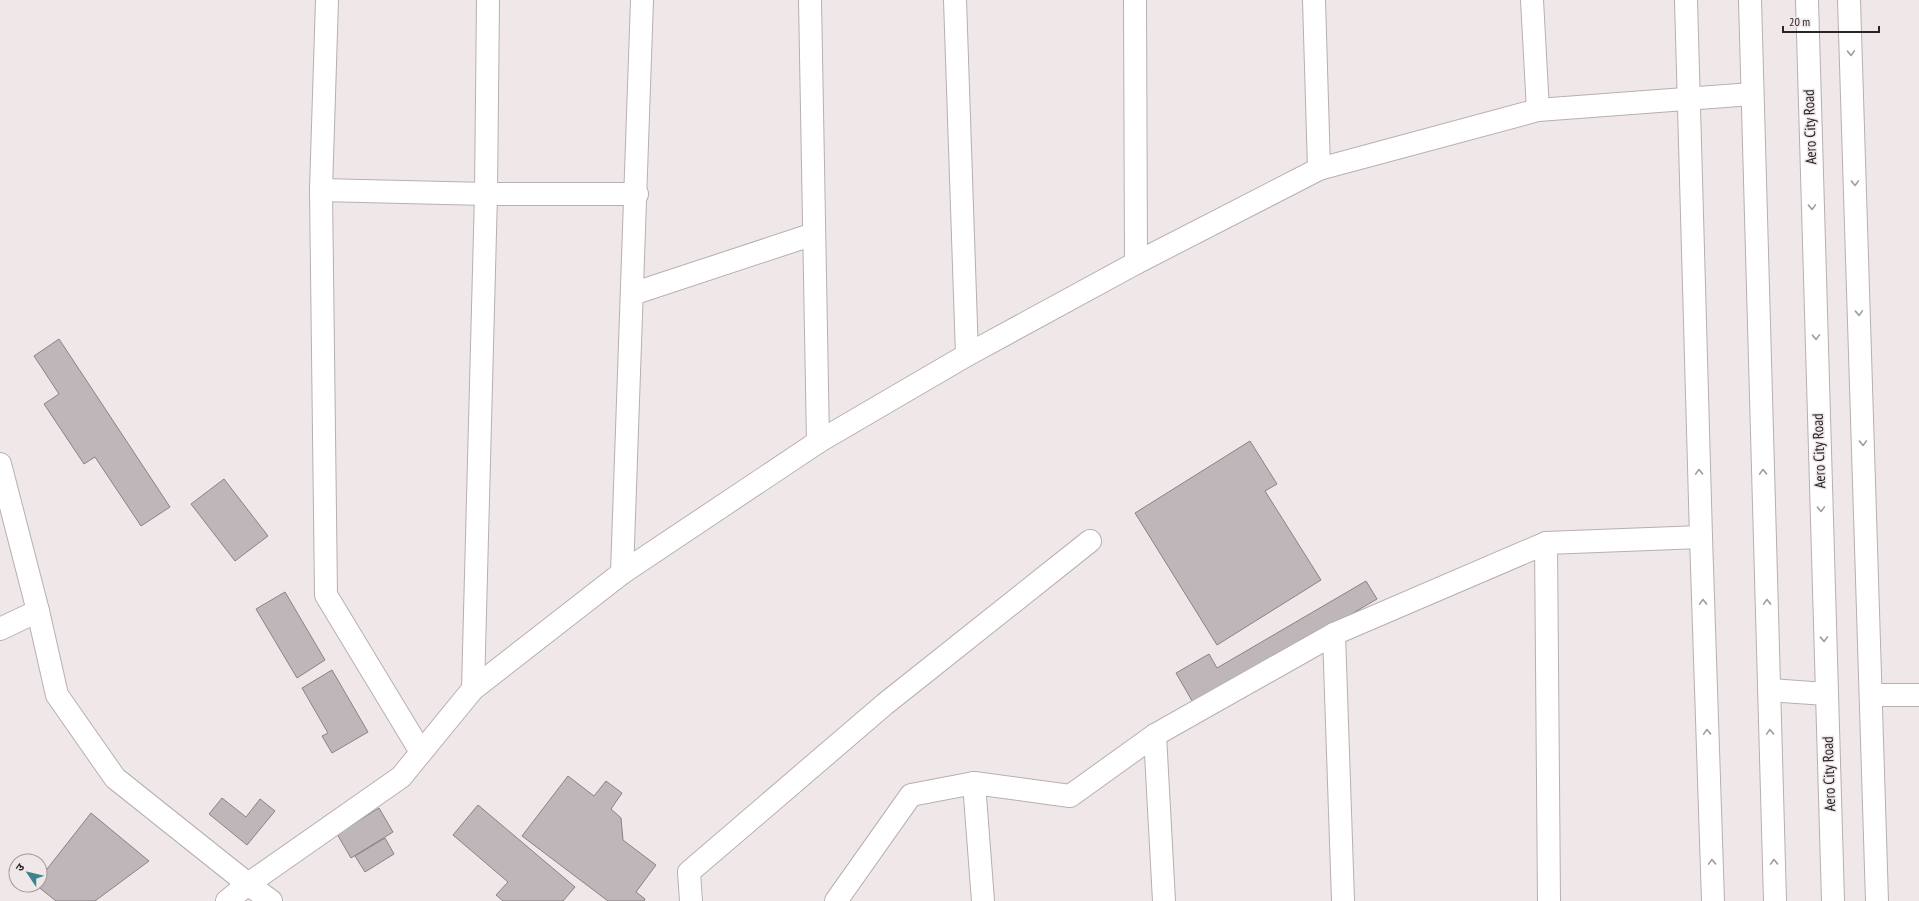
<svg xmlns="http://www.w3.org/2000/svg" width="1919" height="901" font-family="'PT Sans Narrow','Noto Sans Devanagari',sans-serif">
	<rect width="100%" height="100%" fill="#f0e7e9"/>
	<g fill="#bfb6b9" stroke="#8a8284">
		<polygon points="59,339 170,507 141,526 95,457 84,464 44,404 59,394 34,356"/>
		<polygon points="1250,441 1277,484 1265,491 1321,580 1217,645 1135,513"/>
		<polygon points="224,479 268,536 235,561 191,504"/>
		<polygon points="1366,581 1377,599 1195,706 1176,673 1209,654 1217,668"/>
		<polygon points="285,592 325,660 297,678 256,609"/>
		<polygon points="332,670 368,732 332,753 322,736 328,733 302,688"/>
		<polygon points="568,776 594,796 606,781 622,793 611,809 621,818 623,840 656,865 636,892 645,899 644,901 608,901 522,836"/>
		<polygon points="222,798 246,817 260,799 275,811 247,845 209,814"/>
		<polygon points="478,805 575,887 563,901 503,901 496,895 508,882 453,835"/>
		<polygon points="379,808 393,832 351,858 337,834"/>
		<polygon points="91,813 149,861 95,901 56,901 36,885 40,885 40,878"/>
		<polygon points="385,838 394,854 365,872 355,856"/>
	</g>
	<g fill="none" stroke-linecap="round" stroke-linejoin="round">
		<defs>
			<g id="minor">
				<polyline points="327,0 321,190 326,595 421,752"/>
				<polyline points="810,0 818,442"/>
				<polyline points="955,0 967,355"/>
				<polyline points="1135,0 1136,263"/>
				<polyline points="1314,0 1319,169"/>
				<polyline points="1532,0 1538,110"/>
				<polyline points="1686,0 1701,537 1713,901"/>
				<polyline points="1750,0 1775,901"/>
				<polyline points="1807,0 1833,901"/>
				<polyline points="1849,0 1877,901"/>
				<polyline points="321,190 486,194 637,194"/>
				<polyline points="632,294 814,234"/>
				<polyline points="0,464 38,611 57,695 115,778 248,884 271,901"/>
				<polyline points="1546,543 1549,901"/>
				<polyline points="622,573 642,0"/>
				<polyline points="0,629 38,611"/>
				<polyline points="1334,634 1343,901"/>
				<polyline points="473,689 486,194 488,0"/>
				<polyline points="1769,690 1826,694"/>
				<polyline points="1872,695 1919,695"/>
				<polyline points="1155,735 1164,901"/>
				<polyline points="974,783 983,901"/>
				<polyline points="227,901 248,884 401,777 473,689 622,573 818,442 967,355 1136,263 1319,169 1538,110 1752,94"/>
				<polyline points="691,901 689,872 885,704 1090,541"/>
				<polyline points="836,901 911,795 974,783 1070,796 1155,735 1334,634 1546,543 1701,537"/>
			</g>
		</defs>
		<use href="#minor" stroke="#b7afb1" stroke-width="24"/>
		<use href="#minor" stroke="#fff" stroke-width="22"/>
	</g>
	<defs><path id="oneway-chevron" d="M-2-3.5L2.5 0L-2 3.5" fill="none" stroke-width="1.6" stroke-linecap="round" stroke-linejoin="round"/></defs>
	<g stroke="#9f9d9e">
		<use href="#oneway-chevron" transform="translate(1851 53) rotate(88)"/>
		<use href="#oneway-chevron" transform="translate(1855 183) rotate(88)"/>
		<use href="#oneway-chevron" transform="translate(1812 207) rotate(88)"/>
		<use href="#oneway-chevron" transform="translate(1859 313) rotate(88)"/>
		<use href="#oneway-chevron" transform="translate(1816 337) rotate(88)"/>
		<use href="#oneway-chevron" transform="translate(1863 443) rotate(88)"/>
		<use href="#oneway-chevron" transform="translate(1699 472) rotate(-92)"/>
		<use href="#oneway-chevron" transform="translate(1763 472) rotate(-92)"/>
		<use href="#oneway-chevron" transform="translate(1821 509) rotate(88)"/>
		<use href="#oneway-chevron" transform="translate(1703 602) rotate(-92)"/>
		<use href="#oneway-chevron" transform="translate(1767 602) rotate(-92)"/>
		<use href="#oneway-chevron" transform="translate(1824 639) rotate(88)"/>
		<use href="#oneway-chevron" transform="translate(1707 732) rotate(-92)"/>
		<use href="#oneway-chevron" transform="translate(1770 732) rotate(-92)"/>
		<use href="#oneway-chevron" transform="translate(1712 862) rotate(-92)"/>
		<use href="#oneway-chevron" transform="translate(1774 862) rotate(-92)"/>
	</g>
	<g text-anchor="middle" stroke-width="3" stroke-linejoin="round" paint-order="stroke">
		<g font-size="15" fill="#292627" stroke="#f0e7e9">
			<text transform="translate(1810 127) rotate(-92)" y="5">Aero City Road</text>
			<text transform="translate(1819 451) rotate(-92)" y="5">Aero City Road</text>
			<text transform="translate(1829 774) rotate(-92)" y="5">Aero City Road</text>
		</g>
	</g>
	<g transform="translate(28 873) rotate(305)"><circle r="19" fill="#f0e7e9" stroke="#a09a9b"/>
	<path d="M0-3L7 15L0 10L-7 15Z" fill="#3d838e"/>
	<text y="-6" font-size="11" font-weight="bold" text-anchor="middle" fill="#292627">उ</text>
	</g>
	<path d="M1783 26v6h96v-6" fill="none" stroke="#292627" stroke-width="2"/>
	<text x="1789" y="26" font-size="12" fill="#292627" stroke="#f0e7e9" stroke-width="3" paint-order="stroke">20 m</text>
</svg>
